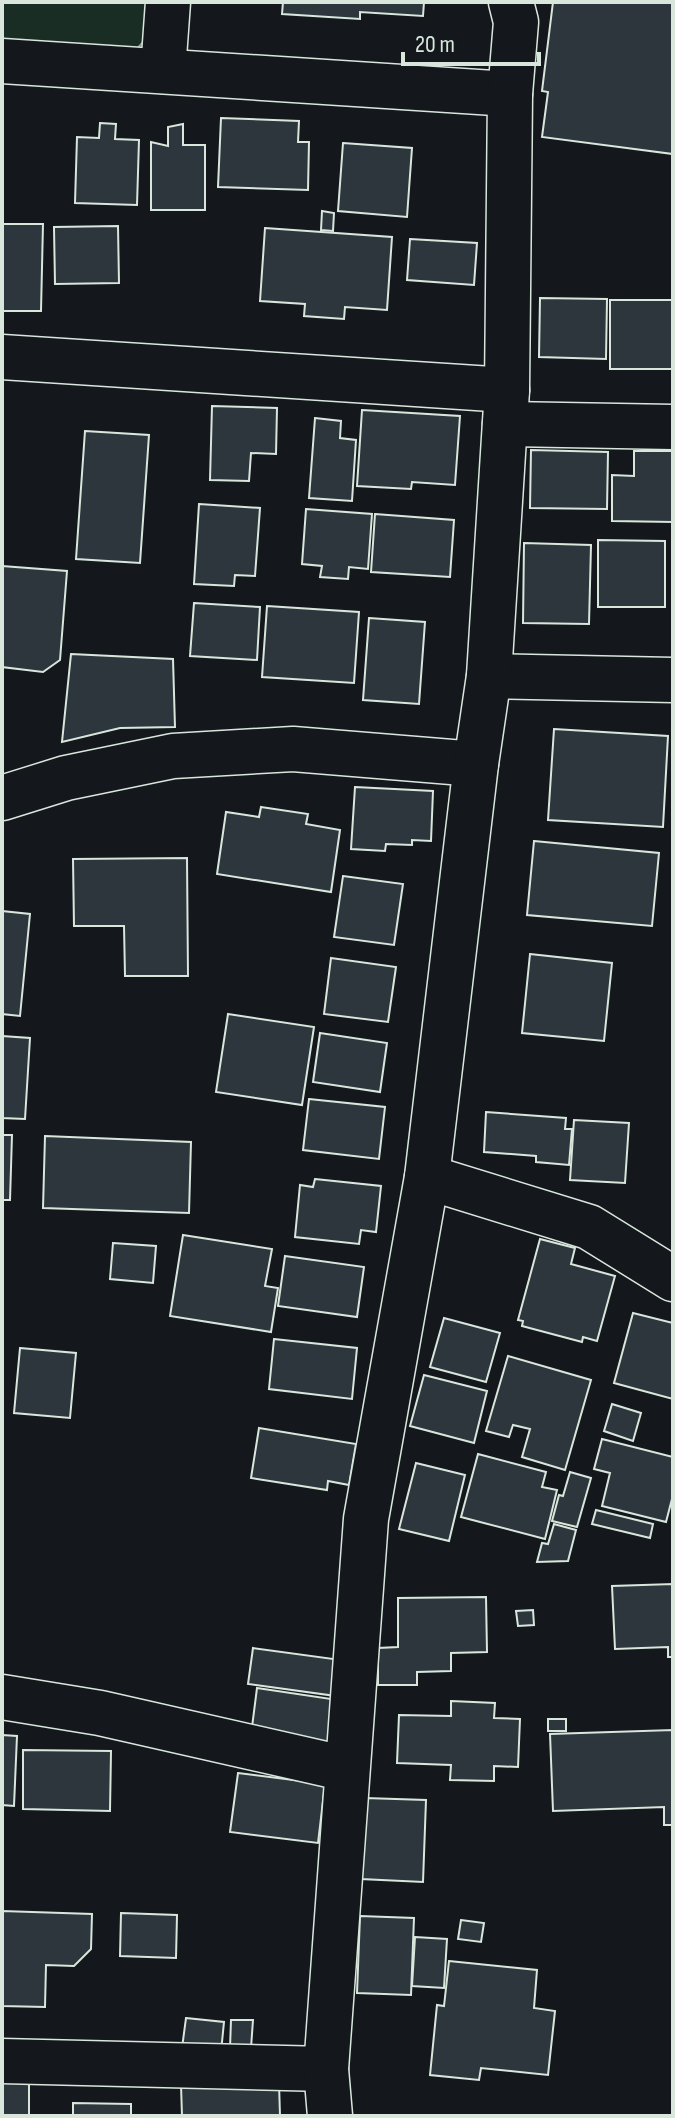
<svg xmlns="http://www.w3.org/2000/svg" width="675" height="2118" font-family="'Sofia Sans Condensed',sans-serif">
	<rect width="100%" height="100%" fill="#14181c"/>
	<polygon fill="#1a2d24" stroke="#939e99" stroke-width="2" points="2,2 150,2 147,38 133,53 2,43"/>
	<g fill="#2c363c" stroke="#d8e6dc" stroke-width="2">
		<polygon points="283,2 424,2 423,16 360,12 360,19 282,14"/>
		<polygon points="673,2 673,154 542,137 548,92 542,91 553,2"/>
		<polygon points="221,118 299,121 298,142 309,142 308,190 218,187"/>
		<polygon points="100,123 116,124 115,139 139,140 137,205 75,203 77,137 99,138"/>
		<polygon points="183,124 183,145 205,145 205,210 151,210 151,142 168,146 168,127"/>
		<polygon points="343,143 412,148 407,217 338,211"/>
		<polygon points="322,211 334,213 333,231 321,230"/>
		<polygon points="2,224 43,224 41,311 2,311"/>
		<polygon points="118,226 119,283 55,284 54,227"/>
		<polygon points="265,228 392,237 387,310 345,307 344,319 304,316 305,304 260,301"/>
		<polygon points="410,239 477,243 474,285 407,280"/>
		<polygon points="540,298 607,299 606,359 539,357"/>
		<rect x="610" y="300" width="63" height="69"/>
		<polygon points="212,406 277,408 276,454 251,453 249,481 210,480"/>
		<polygon points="362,410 460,416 455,485 412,482 411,489 357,486"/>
		<polygon points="315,418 341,421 340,438 356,440 352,501 309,498"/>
		<polygon points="85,431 149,435 140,563 76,559"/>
		<polygon points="531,450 608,452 607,509 530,508"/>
		<polygon points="634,451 673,451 673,522 612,521 612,475 634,476"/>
		<polygon points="199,504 260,508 255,576 235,575 234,586 194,584"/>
		<polygon points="306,509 372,514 368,569 349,567 348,579 320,577 322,566 302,564"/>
		<polygon points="375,514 454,520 450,577 371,572"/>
		<polygon points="598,540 665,541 665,607 598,607"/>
		<polygon points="524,543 591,545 589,624 523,623"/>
		<polygon points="2,566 67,571 60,660 43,672 2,667"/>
		<polygon points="194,603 260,607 257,660 190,656"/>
		<polygon points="267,606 359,612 354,683 262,677"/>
		<polygon points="369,618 425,622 419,704 363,700"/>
		<polygon points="71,654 173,659 175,727 120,728 62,742"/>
		<polygon points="554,729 668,736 663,827 548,820"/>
		<polygon points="355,787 433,791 431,841 412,840 412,845 386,844 385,851 351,849"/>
		<polygon points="261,807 308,814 306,824 340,830 331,892 217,874 226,812 259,817"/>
		<polygon points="534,841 659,853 652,926 527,915"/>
		<polygon points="187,858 188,976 125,976 124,926 74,926 73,859"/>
		<polygon points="343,876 403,884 394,945 334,937"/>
		<polygon points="2,911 30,914 20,1016 2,1014"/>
		<polygon points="530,954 612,963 604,1041 522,1033"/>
		<polygon points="331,958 396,967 388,1022 324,1014"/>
		<polygon points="228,1014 314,1027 302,1105 216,1092"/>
		<polygon points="320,1033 387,1043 380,1092 313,1082"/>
		<polygon points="2,1036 30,1038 25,1119 2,1118"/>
		<polygon points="309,1099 385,1107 379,1159 303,1150"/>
		<polygon points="486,1112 566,1118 565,1129 572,1129 569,1165 536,1162 536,1156 484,1152"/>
		<polygon points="574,1120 629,1123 625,1183 570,1180"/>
		<polygon points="2,1135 12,1135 10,1200 2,1200"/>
		<polygon points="45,1136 191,1142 189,1213 43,1208"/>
		<polygon points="315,1179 381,1186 376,1232 361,1230 359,1244 295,1237 300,1185 313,1187"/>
		<polygon points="183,1235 272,1249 265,1286 278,1288 271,1332 170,1316"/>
		<polygon points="540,1239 575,1248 571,1264 615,1276 597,1341 583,1337 582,1342 522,1326 523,1321 518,1320"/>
		<polygon points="113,1243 156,1246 153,1283 110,1279"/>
		<polygon points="285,1256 364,1267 357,1317 278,1306"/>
		<polygon points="633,1313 673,1323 673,1399 614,1383"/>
		<polygon points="444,1318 500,1333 486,1382 430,1367"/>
		<polygon points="274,1339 357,1348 352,1399 269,1389"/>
		<polygon points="20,1348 76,1353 70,1418 14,1413"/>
		<polygon points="508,1356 591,1380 565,1470 522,1457 530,1429 513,1425 509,1437 486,1431"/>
		<polygon points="424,1375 487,1391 474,1443 410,1426"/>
		<polygon points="612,1404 641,1413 633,1441 604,1431"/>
		<polygon points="259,1428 356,1444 349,1485 328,1481 327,1490 251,1478"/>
		<polygon points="602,1439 673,1457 673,1495 666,1522 602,1506 610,1473 594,1469"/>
		<polygon points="478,1454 546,1472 542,1487 557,1490 545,1539 461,1517"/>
		<polygon points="416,1463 465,1475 449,1541 399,1529"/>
		<polygon points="570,1472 591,1478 577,1527 552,1521 559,1495 563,1496"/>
		<polygon points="596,1510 653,1524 650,1538 592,1524"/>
		<polygon points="554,1524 576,1530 568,1561 537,1562 542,1543 548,1544"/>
		<polygon points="673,1584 673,1657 668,1657 668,1647 615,1649 612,1586"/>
		<polygon points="486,1597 487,1652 451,1653 451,1671 417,1672 417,1685 378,1685 378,1648 398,1647 398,1598"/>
		<polygon points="533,1610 534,1625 518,1626 516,1611"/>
		<polygon points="253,1648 341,1660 336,1696 248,1684"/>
		<polygon points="257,1688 338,1700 331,1745 251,1735"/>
		<polygon points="451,1701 495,1703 494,1718 520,1719 518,1767 494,1766 494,1781 450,1780 451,1765 397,1763 399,1715 451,1716"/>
		<rect x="548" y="1719" width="18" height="12"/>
		<polygon points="673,1730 673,1825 664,1825 664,1807 553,1811 550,1734"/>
		<polygon points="2,1735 17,1736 14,1806 2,1805"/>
		<polygon points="23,1750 111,1751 110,1811 23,1809"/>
		<polygon points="238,1773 325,1784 318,1843 230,1832"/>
		<polygon points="365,1798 426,1800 423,1882 361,1879"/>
		<polygon points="2,1911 92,1914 91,1949 74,1966 46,1965 45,2007 2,2006"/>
		<polygon points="121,1913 177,1915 176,1958 120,1956"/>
		<polygon points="360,1916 414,1918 411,1995 357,1993"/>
		<polygon points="461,1920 484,1923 481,1942 458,1939"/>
		<polygon points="415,1937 447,1939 444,1988 412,1986"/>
		<polygon points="449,1961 537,1970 534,2008 555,2011 548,2075 481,2068 479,2080 430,2075 437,2005 444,2006"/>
		<polygon points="186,2018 224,2022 221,2052 182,2048"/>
		<polygon points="231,2020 253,2020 251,2048 230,2048"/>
		<rect x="2" y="2083" width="27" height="33"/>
		<polygon points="279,2083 280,2116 182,2116 181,2085"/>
		<polygon points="73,2103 131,2104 131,2116 73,2116"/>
	</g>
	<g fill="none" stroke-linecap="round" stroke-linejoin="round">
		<defs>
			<g id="minor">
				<polyline points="2,61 510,94"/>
				<polyline points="163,71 168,2"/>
				<polyline points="2,357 507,390"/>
				<polyline points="505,424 673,427"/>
				<polyline points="489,676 673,680"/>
				<polyline points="2,798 66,778 173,756 293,749 476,764"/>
				<polyline points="427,1177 589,1227 673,1279"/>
				<polyline points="2,1697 100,1713 347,1769"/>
				<polyline points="2,2061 326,2069"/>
				<polyline points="330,2116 326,2069 366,1519 427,1177 476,764 489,676 507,390 510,94 516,22 511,2"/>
			</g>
		</defs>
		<use href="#minor" stroke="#d8e6dc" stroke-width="47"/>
		<use href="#minor" stroke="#14181c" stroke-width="44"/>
	</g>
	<rect width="675" height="2118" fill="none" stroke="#d8e6dc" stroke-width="8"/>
	<path d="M403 52v12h136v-12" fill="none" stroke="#d8e6dc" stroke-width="4"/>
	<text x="415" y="52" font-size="24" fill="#d8e6dc" stroke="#14181c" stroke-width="6" paint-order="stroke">20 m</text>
</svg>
